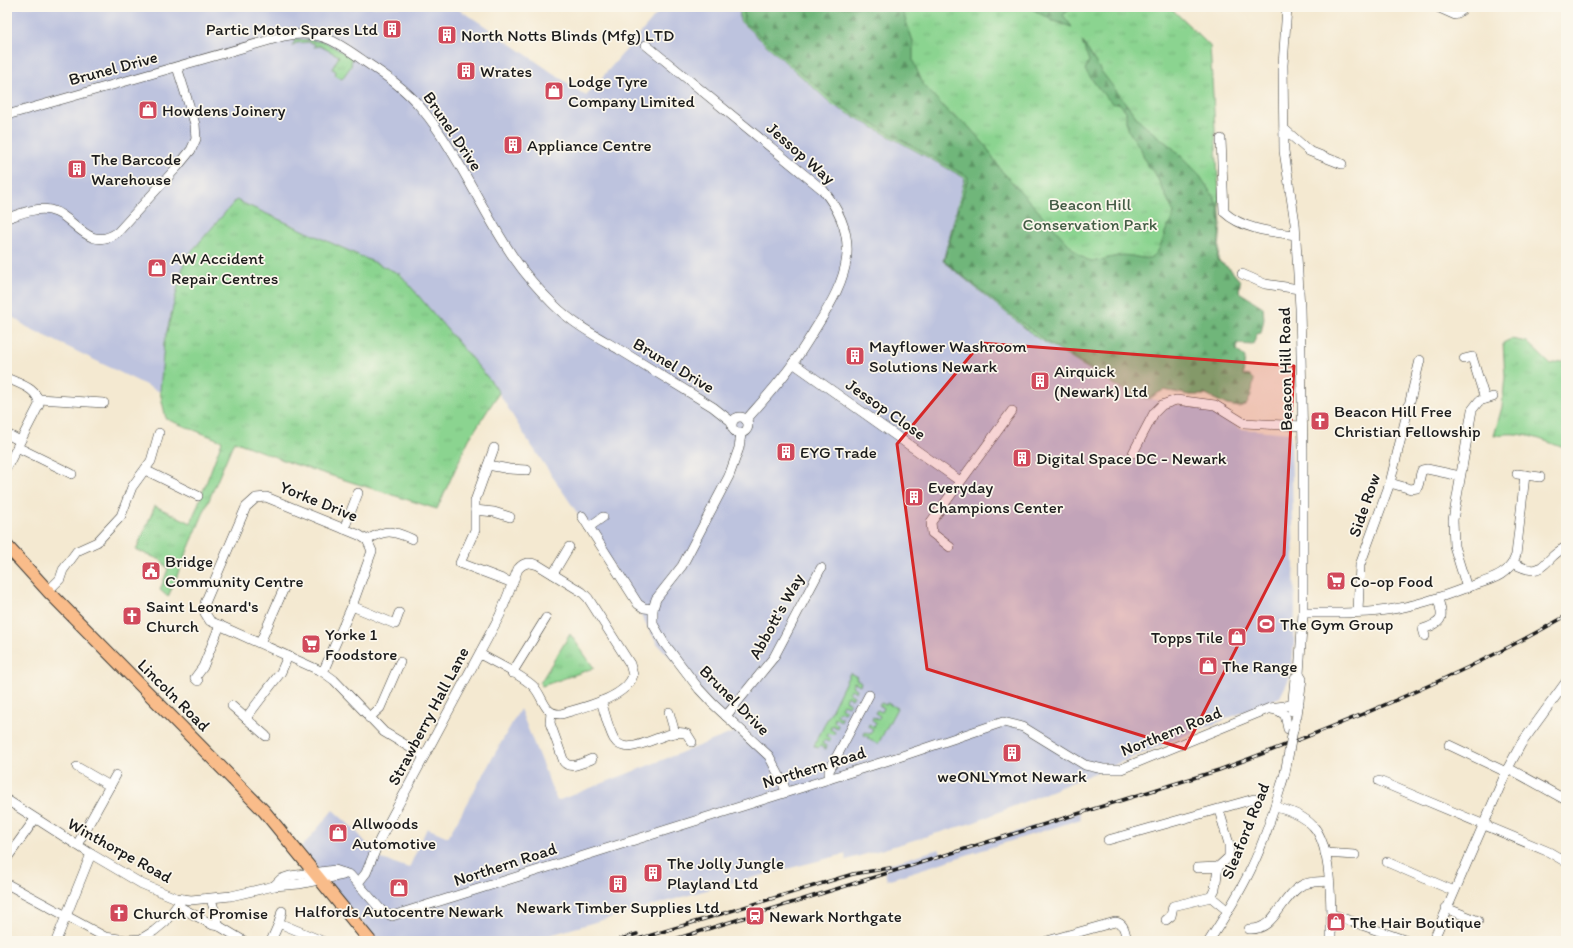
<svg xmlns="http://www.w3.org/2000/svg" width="1573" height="948" font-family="Itim,sans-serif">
	<defs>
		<pattern id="grass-tufts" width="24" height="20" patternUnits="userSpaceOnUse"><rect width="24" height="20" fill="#8bd490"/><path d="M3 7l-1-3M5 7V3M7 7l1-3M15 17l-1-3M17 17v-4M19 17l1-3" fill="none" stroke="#77b57c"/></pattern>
		<pattern id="forest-firs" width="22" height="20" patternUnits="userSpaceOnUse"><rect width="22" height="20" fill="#70b67a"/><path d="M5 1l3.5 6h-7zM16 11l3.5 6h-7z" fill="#5b9363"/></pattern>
	</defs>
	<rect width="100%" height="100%" fill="#fbf7ec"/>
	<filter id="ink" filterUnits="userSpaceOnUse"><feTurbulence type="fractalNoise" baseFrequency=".025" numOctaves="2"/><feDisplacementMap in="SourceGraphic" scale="8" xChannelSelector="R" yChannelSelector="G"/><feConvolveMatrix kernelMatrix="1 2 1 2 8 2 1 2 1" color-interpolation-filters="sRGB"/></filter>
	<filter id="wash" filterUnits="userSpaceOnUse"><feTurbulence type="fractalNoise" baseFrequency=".012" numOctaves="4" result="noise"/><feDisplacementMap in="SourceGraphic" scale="16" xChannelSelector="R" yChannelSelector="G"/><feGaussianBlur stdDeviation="0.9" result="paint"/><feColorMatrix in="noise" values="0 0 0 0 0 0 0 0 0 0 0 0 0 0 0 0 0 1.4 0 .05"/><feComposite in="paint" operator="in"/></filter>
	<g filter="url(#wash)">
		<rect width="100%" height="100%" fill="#f4e9d1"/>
		<g fill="#bdc3de">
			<polygon points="7,7 454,7 479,22 586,96 663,7 740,7 740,21 833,105 966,178 943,261 1036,337 1133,396 1216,411 1240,429 1291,433 1295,608 1294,644 1291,675 1280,697 975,822 846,860 845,854 724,885 529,941 377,941 301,848 333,810 355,830 379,858 409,868 427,828 448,837 520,709 557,801 737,731 657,643 610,561 525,436 494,385 164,343 160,392 27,327 7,313"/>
			<polygon points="1079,812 1081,819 887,880 883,866 939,849 942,855"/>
		</g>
		<g fill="url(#grass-tufts)" stroke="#547856">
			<polygon points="740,7 1170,7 1210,46 1221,226 1218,260 1240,281 1239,292 1163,389 1150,399 1133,396 1036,337 943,261 965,178 833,105 740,21"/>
			<polygon points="298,39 325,42 352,58 351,66 342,79 335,75 336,71 332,69 339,56 320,46 314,47 315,44 309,42 296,43 292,47 295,40"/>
			<polygon points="236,200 400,274 494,385 499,393 469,439 437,509 291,463 234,441 168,597 160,590 168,569 161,560 136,550 155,506 191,523 222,441 166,419 160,392 164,343 185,259"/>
			<path d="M1511,339L1527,342L1550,364L1566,360V449C1543,440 1519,429 1494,436L1502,407L1505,377L1503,343Z"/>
			<polygon points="570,634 594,668 542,686 540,683"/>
		</g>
		<g fill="url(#forest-firs)" stroke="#46694b">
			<path d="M744,7H901L913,41V61L923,84L949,113L967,125L985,145L1001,170L1073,249C1093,268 1095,260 1118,256C1127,254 1134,257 1143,258C1159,261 1162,240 1166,230C1169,223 1173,220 1174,213L1154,171L1148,168L1141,149L1130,133L1126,124V111L1119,103L1114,104C1102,95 1094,82 1085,70L1089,61L1082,41L1101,71L1141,123L1174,149L1198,173L1218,204L1220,226L1217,260L1230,269L1240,281L1239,292L1263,307L1264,319L1261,333L1257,334L1253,345L1237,344L1236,350L1245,357L1243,375L1250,376L1254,380L1251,395L1247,404L1239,407L1227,405L1206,395H1189L1164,390L1149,398L1134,395L1044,340L944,261L968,177L835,103L743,21Z"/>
			<polygon points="1029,7 1073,7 1063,15 1072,27 1053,21"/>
		</g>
		<g fill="#8bd490" stroke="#547856">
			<polygon points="850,673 857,677 856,679 861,682 860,685 854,682 852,686 857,689 856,692 851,689 849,693 854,696 852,699 847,696 845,700 850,703 848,706 843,704 841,708 846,710 844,713 839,711 837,715 842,718 841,721 835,718 834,722 838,725 837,728 832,725 830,729 835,732 833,735 828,733 826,736 831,739 829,742 824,740 822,744 827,746 826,749 820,746 818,748 814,746"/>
			<polygon points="881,703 886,705 887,703 897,708 878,744 868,739 869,737 864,735 865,732 870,734 873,730 868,727 869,724 874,727 876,723 872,720 873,717 878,720 880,716 875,713 877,710 882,712 884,708 879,706"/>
		</g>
	</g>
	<g filter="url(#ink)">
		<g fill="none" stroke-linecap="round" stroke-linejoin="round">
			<defs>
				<g id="minor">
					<polyline points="1287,7 1283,65 1284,151 1295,223 1300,308 1303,448 1303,613 1299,674 1302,679 1297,715 1293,730"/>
					<polyline points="1437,7 1455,15 1462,10 1463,7"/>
					<path d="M646,45L823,190C863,239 848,277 817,326C807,342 797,359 785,374C773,390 759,405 746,420"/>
					<path d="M7,115L284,36C319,29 336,41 364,61C385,75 406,89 422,109C459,154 481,210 514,258C525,274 539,290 553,304C573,324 596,336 620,350C651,369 682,388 713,407L732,422"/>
					<polyline points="1284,129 1309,151 1342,164"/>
					<path d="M1221,139L1224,212C1242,229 1271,232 1295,235"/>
					<path d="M7,218C20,214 36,207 50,210C75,215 87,254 118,232L178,166L191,150L196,139L195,124L177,67"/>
					<polyline points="1242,274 1265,284 1299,289"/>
					<polyline points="1464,359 1472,357 1485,399"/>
					<polyline points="793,363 960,481"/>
					<path d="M7,378C20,384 39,389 39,405L7,467"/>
					<polyline points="39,399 104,403"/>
					<circle cx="740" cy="425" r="8"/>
					<polyline points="7,434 20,441"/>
					<polyline points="741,434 739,448 729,476 682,566 656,599 653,609 653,624 664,643 699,689 713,704 769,756 783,783 786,792"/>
					<polyline points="17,447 72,474"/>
					<polyline points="494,448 475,501 475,530 460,563 513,583"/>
					<polyline points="1133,453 1154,413 1162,405 1176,400 1215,405 1244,423 1302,426"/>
					<polyline points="488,465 509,469 527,470"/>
					<polyline points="145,470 198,496"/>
					<polyline points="1517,474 1540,477"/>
					<path d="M1390,483L1411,489L1417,488C1420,483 1419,477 1422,470L1427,469L1460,476"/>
					<polyline points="475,510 494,512 510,517"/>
					<polyline points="582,516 638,604 644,608 653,609"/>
					<polyline points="589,527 603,517"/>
					<polyline points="344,529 358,493"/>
					<path d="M367,540C386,529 392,530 412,539"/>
					<polyline points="950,547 932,533 931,522 1012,411"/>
					<path d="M1513,563C1546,581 1542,558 1566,547"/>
					<polyline points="553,574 569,547"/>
					<polyline points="1467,588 1454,546 1453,520 1472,410 1479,401 1493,397"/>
					<polyline points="48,591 60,579 63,570 77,551 97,542 121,516 132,487 151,461 159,433"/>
					<polyline points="352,606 395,624 399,613"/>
					<polyline points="1358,612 1360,565 1390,483 1420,360"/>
					<path d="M1303,613C1328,613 1354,614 1379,611C1410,608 1439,598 1468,587C1488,580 1509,577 1516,555L1525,475"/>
					<path d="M1425,636L1423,629C1443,622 1444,619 1438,599"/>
					<polyline points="260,643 284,588"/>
					<polyline points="323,672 352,606 372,551 367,540 359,535 266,497 256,498 246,507 205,603 205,613 210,621 323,672 334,680 384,732 424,756"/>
					<polyline points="512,673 546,618"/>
					<polyline points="198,681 195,678 203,667 220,625"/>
					<path d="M601,701C605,713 608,728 614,739C628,762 667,725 687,734L692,742"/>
					<polyline points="232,706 266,736"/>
					<polyline points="1271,709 1279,711 1285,715 1288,729"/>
					<polyline points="1292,711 1295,678 1299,674"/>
					<polyline points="669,712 675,733"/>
					<path d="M551,713L550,723L564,762C571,770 584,762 592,759"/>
					<polyline points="726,716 774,657 821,568"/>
					<polyline points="246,718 281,672 288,656"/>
					<polyline points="369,718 380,708 400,662"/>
					<polyline points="1449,745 1506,772"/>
					<polyline points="77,767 110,786"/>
					<polyline points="1508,768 1566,800"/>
					<polyline points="829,779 829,771 869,695"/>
					<polyline points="1379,781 1549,852 1566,862"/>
					<polyline points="7,800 91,854 142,884 176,898 191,900 231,896 274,886 281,879 290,876 335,870 350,875 383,912 392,916 902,756 1003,722 1023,727 1085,765 1103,769 1121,769 1270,708 1299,704"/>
					<path d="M1275,807C1288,810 1303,815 1313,826C1333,847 1331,913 1331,941"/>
					<polyline points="1108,840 1254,799"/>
					<polyline points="77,845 116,775"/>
					<polyline points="1325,853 1355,855"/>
					<polyline points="7,858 35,819"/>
					<polyline points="1387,862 1454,891"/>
					<polyline points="1218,867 1229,857 1229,844 1219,810"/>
					<polyline points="1197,868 1218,867 1215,889 1211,897 1228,911"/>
					<path d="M358,883L366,873L380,839L500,615L518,569C524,562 529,562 538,565L582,592L588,598L630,664L633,675C627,698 581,708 561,714C543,715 544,697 533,686C522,675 495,663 480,654"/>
					<polyline points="7,884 105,937 126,940 141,939 154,931 165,922 182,899"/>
					<polyline points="274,886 299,884 343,875 344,873"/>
					<polyline points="211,899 219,926"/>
					<polyline points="178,906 198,917"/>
					<polyline points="1446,908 1478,921"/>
					<polyline points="1331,914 1407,941"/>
					<polyline points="200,918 213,925 219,926 244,941"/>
					<polyline points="1166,920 1171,916 1173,906 1211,897"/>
					<polyline points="279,923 282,911"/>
					<path d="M1249,929C1274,931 1280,900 1299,887C1307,881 1319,882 1329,881"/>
					<polyline points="56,941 91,854"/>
					<polyline points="271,941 279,923 322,941"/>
					<path d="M1047,941L1115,922C1125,923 1125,933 1127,941"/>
					<path d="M1209,941C1224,918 1239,894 1251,869C1266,838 1275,805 1285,773"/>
					<polyline points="1433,941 1508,768 1521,744 1566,682"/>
				</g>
				<polyline id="major" points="7,546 48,591 264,811 370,941"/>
			</defs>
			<use href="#minor" stroke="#3c3b37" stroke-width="10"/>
			<use href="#major" stroke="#3c3b37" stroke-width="14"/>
			<use href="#minor" stroke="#fff" stroke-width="9"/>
			<use href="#major" stroke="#f9bc8a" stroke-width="12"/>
			<defs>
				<g id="rail">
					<polyline points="615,941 637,934"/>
					<polyline points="632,941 853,874 890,868"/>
					<path d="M669,941L1219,770C1338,726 1456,679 1566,616"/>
				</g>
			</defs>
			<use href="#rail" stroke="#1c1c1c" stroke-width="3.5"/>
			<use href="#rail" stroke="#fbf7ec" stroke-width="2" stroke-dasharray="6" stroke-linecap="butt"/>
			<defs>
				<polyline id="minor-bridge" points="1285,773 1293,730"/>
			</defs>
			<use href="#minor-bridge" stroke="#3c3b37" stroke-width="10" stroke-linecap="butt"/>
			<use href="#minor-bridge" stroke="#fff" stroke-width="9"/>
		</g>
	</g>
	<path fill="#d62828" fill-opacity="0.2" stroke="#d62828" stroke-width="3" stroke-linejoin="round" d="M981,343L1294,366L1284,555L1185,749L927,669L897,444Z"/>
	<defs>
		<symbol id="building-square" viewBox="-11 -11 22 22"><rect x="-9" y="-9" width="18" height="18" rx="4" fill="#d1495b" stroke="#fbf7ec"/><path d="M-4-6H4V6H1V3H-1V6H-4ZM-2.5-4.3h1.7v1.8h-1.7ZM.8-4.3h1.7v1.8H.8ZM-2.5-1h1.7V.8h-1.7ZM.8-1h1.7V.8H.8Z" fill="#fff"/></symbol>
		<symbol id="shop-square" viewBox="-11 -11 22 22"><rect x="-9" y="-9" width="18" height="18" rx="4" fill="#d1495b" stroke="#fbf7ec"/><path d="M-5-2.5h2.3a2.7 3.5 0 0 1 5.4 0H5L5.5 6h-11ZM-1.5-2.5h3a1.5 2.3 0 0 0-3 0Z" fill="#fff"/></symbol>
		<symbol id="church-square" viewBox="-11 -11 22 22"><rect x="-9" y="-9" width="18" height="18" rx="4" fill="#d1495b" stroke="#fbf7ec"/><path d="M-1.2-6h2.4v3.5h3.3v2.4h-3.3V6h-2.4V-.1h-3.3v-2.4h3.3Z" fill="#fff"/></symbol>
		<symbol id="civic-square" viewBox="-11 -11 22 22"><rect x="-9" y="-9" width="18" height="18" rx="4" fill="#d1495b" stroke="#fbf7ec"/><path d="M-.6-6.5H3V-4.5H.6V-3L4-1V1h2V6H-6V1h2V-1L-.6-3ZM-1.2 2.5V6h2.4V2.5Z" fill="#fff"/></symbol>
		<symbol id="supermarket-square" viewBox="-11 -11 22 22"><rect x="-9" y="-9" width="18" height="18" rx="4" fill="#d1495b" stroke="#fbf7ec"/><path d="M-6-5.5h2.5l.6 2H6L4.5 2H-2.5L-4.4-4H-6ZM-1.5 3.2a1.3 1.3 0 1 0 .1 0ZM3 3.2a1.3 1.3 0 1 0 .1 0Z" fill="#fff"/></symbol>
		<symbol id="stadium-square" viewBox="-11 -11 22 22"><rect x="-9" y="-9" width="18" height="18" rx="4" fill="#d1495b" stroke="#fbf7ec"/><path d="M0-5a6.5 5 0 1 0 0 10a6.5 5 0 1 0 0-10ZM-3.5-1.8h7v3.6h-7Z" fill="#fff"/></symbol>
		<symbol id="station-square" viewBox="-11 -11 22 22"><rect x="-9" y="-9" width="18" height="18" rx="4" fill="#d1495b" stroke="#fbf7ec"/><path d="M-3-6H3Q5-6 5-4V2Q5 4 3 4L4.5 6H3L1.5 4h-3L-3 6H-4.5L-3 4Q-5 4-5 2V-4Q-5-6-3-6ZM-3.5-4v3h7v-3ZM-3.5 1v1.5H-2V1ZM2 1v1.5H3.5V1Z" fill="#fff"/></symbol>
	</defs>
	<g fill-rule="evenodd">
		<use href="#building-square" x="381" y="18" width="22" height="22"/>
		<use href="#building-square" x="436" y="24" width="22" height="22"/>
		<use href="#building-square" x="455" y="60" width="22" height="22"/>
		<use href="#shop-square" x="543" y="80" width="22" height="22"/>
		<use href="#shop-square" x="137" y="99" width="22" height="22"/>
		<use href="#building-square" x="502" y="134" width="22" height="22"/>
		<use href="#building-square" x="66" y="158" width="22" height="22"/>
		<use href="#shop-square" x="146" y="257" width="22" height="22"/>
		<use href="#building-square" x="844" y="345" width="22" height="22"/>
		<use href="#building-square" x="1029" y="370" width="22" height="22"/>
		<use href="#church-square" x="1309" y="410" width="22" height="22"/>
		<use href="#building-square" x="775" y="441" width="22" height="22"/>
		<use href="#building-square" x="1011" y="447" width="22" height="22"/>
		<use href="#building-square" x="903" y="486" width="22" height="22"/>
		<use href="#civic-square" x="140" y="560" width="22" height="22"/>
		<use href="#supermarket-square" x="1325" y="570" width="22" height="22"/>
		<use href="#church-square" x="121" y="605" width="22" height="22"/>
		<use href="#stadium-square" x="1255" y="613" width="22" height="22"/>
		<use href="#shop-square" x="1226" y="626" width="22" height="22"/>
		<use href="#supermarket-square" x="300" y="633" width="22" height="22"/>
		<use href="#shop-square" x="1197" y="655" width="22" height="22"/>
		<use href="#building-square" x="1001" y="742" width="22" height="22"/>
		<use href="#shop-square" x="327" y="822" width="22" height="22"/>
		<use href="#building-square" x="642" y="862" width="22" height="22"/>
		<use href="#building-square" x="607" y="873" width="22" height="22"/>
		<use href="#shop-square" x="388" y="877" width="22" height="22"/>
		<use href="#church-square" x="108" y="902" width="22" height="22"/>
		<use href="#station-square" x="744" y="905" width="22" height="22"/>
		<use href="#shop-square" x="1325" y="911" width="22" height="22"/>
	</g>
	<g text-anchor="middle" stroke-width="3.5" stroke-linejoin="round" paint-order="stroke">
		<g font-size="17" fill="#1c1c1c" stroke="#fbf7ec" text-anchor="start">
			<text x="378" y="35" text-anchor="end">Partic Motor Spares Ltd</text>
			<text x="461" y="41">North Notts Blinds (Mfg) LTD</text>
			<text x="480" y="77">Wrates</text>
			<text x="568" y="87">Lodge Tyre<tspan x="568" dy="20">Company Limited</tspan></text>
			<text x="162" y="116">Howdens Joinery</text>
			<text x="527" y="151">Appliance Centre</text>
			<text x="91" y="165">The Barcode<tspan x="91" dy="20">Warehouse</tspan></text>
			<text x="171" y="264">AW Accident<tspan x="171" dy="20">Repair Centres</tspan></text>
			<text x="869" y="352">Mayflower Washroom<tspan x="869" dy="20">Solutions Newark</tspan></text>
			<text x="1054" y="377">Airquick<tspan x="1054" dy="20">(Newark) Ltd</tspan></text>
			<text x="1334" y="417">Beacon Hill Free<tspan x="1334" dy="20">Christian Fellowship</tspan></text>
			<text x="800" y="458">EYG Trade</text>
			<text x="1036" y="464">Digital Space DC - Newark</text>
			<text x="928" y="493">Everyday<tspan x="928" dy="20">Champions Center</tspan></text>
			<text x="165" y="567">Bridge<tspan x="165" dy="20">Community Centre</tspan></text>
			<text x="1350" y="587">Co-op Food</text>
			<text x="146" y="612">Saint Leonard's<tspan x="146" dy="20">Church</tspan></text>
			<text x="1280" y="630">The Gym Group</text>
			<text x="325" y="640">Yorke 1<tspan x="325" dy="20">Foodstore</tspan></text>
			<text x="1223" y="643" text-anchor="end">Topps Tile</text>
			<text x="1222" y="672">The Range</text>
			<text x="1012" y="782" text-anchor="middle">weONLYmot Newark</text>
			<text x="352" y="829">Allwoods<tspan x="352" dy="20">Automotive</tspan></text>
			<text x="667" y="869">The Jolly Jungle<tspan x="667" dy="20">Playland Ltd</tspan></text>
			<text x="618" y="913" text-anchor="middle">Newark Timber Supplies Ltd</text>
			<text x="399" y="917" text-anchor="middle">Halfords Autocentre Newark</text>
			<text x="133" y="919">Church of Promise</text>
			<text x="769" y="922">Newark Northgate</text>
			<text x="1350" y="928">The Hair Boutique</text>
		</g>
		<g font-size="17" fill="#1c1c1c" stroke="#fbf7ec">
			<text transform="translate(113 68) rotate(-15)" y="6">Brunel Drive</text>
			<text transform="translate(453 131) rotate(56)" y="6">Brunel Drive</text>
			<text transform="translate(801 153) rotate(41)" y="6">Jessop Way</text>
			<text transform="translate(674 365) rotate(31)" y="6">Brunel Drive</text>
			<text transform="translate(1285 369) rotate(-91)" y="6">Beacon Hill Road</text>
			<text transform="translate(886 409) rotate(35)" y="6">Jessop Close</text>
			<text transform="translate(319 501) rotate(22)" y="6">Yorke Drive</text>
			<text transform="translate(1364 505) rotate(-71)" y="6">Side Row</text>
			<text transform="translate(776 616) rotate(-61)" y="6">Abbott's Way</text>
			<text transform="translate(174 695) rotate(45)" y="6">Lincoln Road</text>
			<text transform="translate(735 700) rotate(45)" y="6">Brunel Drive</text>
			<text transform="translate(428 716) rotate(-62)" y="6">Strawberry Hall Lane</text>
			<text transform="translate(1171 731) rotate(-22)" y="6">Northern Road</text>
			<text transform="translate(814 767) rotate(-17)" y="6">Northern Road</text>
			<text transform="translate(1245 831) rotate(-68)" y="6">Sleaford Road</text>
			<text transform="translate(120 850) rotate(29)" y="6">Winthorpe Road</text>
			<text transform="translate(505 864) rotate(-18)" y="6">Northern Road</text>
		</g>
		<g font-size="17" fill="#435c45" stroke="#fbf7ec">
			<text x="1090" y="210">Beacon Hill<tspan x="1090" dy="20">Conservation Park</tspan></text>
		</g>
	</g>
	<rect width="1573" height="948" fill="none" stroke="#fbf7ec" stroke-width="24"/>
</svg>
